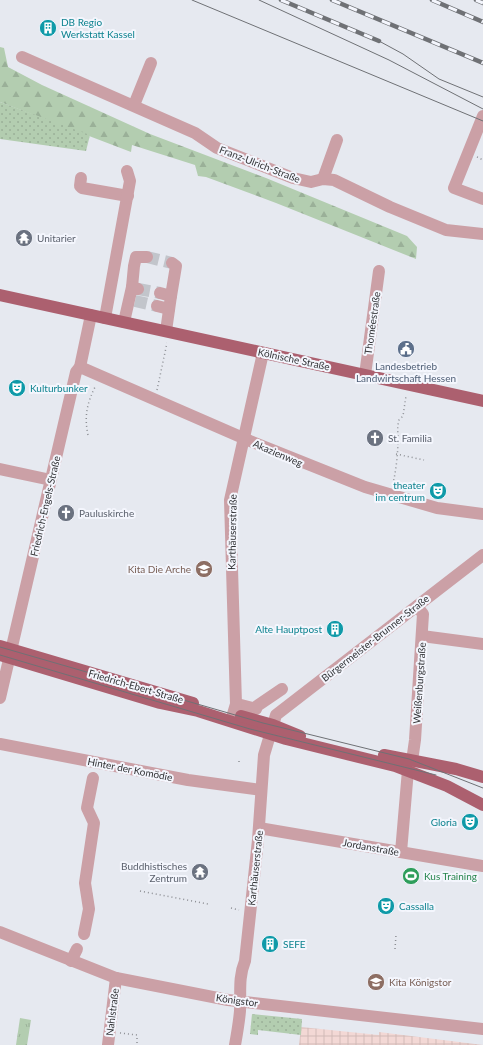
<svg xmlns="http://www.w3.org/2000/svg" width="483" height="1045" font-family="Lato,sans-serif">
	<defs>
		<pattern id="industrial-grid" width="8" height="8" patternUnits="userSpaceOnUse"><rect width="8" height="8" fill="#f3d8d5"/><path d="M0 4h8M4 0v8" fill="none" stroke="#d1bab7"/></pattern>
		<pattern id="grass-tufts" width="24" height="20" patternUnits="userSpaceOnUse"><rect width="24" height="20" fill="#b3cdb0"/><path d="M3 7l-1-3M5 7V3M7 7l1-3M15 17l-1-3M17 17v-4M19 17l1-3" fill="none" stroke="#9ab098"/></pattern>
		<pattern id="forest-firs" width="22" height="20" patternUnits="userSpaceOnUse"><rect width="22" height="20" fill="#b3cdb0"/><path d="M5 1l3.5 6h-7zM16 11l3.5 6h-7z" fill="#9ab098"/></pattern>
		<pattern id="garden-dots" width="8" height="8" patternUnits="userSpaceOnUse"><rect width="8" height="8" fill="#b3cdb0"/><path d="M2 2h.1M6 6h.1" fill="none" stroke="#9ab098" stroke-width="1.8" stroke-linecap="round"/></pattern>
	</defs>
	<rect width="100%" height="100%" fill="#e6e9f0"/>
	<polygon fill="url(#industrial-grid)" points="301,1027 379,1035 379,1032 483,1045 299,1045"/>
	<polygon fill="url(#grass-tufts)" points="20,1018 31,1020 27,1045 16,1045"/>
	<polygon fill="url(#forest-firs)" points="0,47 4,48 8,67 42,85 150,134 266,178 407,236 417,247 416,259 276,203 206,177 198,176 195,165 132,145 131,152 0,102"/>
	<g fill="url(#garden-dots)">
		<polygon points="0,102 90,135 86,151 0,139"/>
		<polygon points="252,1014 302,1019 301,1035 258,1030 258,1035 250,1034"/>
	</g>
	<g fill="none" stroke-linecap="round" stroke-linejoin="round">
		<g stroke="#c2c5cb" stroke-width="12" stroke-dasharray="12 6" stroke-linecap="butt">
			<polyline points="147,257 172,263"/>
			<polyline points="138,289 160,293"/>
			<polyline points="135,301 157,306"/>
		</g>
		<g stroke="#8d8f94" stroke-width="1.5" stroke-dasharray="1 3" stroke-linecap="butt">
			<polyline points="477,157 483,160"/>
			<polyline points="157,390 167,343"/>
			<path d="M88,435C84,416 87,403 96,385"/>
			<polyline points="396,454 424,460"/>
			<path d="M393,484C396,470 398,454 398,439C398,432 397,427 399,420L403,416L406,396"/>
			<polyline points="239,762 239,761"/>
			<polyline points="140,891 208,904"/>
			<polyline points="231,908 239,910"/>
			<polyline points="395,949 396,935"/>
			<polyline points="120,1033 137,1035 137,1045"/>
		</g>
		<g stroke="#cba0a6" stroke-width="12">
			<polyline points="22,57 195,133 217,148 293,178 311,182 323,179 334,180 390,207 446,230 483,234"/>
			<polyline points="134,105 151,63"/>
			<polyline points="483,116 454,188 483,199"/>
			<polyline points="81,178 80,186 82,188 128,196"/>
			<polyline points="323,179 337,140"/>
			<polyline points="132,287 134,266 136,257 147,257"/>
			<polyline points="160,293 171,296 166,331"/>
			<polyline points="171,296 176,266 172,263"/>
			<polyline points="157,306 169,309"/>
			<polyline points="105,318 130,181 127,171"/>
			<polyline points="124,322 132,287 138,289"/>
			<polyline points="80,367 250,441 365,487 437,508 483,514"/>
			<polyline points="365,375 379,271"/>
			<polyline points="0,469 51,480"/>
			<polyline points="422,636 483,644"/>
			<polyline points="0,698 76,372 80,367 91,315"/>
			<polyline points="241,705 256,709 257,706 282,689"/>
			<polyline points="233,714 236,704 230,500 263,353"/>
			<polyline points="0,744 188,780 261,790"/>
			<polyline points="412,761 415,740 423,614 417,606"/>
			<polyline points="259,828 483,866"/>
			<polyline points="401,852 408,770"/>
			<polyline points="0,932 116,978 228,1000 483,1029"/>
			<polyline points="84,934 89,909 85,883 94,823 87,808 93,778"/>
			<polyline points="71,961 77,949"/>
			<polyline points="108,1045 116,978"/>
			<path d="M235,1045C237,1034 239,1022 240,1011C241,993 238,978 245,961L258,840L264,755L276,715L483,555"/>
		</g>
		<g stroke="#ac606f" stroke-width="12">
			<polyline points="0,295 483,401"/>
			<polyline points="0,646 193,703"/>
			<polyline points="0,655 160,703 198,711 286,739 395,766 447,786 483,805"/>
			<polyline points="241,716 273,725 300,736"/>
			<polyline points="384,755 456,769 483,777"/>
		</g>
		<g stroke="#6f7175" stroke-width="1">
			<polyline points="192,0 483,121"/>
			<polyline points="259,0 389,60 483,109"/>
			<polyline points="379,41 403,54 439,79 483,97"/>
			<polyline points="0,647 263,723 409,759 483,788"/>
			<polyline points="0,655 250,729 436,775"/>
		</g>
		<defs>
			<g id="rail">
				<polyline points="281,0 379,41"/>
				<polyline points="332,0 483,63"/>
				<polyline points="432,0 483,22"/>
				<polyline points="476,0 483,3"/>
			</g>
		</defs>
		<use href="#rail" stroke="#6f7175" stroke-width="4.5"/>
		<use href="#rail" stroke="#f4f6fd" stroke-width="3" stroke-dasharray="9" stroke-linecap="butt"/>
	</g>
	<defs>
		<symbol id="building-disc" viewBox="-11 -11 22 22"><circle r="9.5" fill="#0f9aa8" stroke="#f4f6fd"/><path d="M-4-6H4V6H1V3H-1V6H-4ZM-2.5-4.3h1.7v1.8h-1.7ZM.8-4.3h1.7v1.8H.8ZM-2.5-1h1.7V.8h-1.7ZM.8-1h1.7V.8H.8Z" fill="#fff"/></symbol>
		<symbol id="temple-disc" viewBox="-11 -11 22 22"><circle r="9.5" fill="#6b7280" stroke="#f4f6fd"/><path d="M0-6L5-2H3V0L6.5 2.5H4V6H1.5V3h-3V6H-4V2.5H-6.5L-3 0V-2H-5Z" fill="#fff"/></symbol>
		<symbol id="civic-disc" viewBox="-11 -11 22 22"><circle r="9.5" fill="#5c6f8a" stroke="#f4f6fd"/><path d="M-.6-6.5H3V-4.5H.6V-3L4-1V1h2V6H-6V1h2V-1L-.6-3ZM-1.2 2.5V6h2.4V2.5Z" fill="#fff"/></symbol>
		<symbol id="theatre-disc" viewBox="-11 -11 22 22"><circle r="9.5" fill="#0f9aa8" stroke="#f4f6fd"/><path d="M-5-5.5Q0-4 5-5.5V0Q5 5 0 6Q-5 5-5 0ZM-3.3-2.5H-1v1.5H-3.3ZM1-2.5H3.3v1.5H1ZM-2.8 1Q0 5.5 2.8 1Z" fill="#fff"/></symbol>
		<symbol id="church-disc" viewBox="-11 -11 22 22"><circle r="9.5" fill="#6b7280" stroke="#f4f6fd"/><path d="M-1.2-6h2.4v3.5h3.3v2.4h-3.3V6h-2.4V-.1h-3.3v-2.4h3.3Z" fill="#fff"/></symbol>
		<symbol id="school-disc" viewBox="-11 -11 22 22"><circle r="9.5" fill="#8d6e63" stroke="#f4f6fd"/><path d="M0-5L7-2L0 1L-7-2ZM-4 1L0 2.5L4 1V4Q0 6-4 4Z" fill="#fff"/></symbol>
		<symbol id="stadium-disc" viewBox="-11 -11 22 22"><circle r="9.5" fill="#2e9e5b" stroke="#f4f6fd"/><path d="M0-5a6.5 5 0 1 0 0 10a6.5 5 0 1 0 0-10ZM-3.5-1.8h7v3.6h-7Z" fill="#fff"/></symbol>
	</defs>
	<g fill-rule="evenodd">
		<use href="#building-disc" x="38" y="18" width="20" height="20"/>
		<use href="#temple-disc" x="14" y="228" width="20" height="20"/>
		<use href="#civic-disc" x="396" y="339" width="20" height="20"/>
		<use href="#theatre-disc" x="7" y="378" width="20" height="20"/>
		<use href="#church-disc" x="365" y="428" width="20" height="20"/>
		<use href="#theatre-disc" x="428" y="481" width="20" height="20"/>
		<use href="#church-disc" x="56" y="503" width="20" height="20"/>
		<use href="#school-disc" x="194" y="559" width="20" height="20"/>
		<use href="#building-disc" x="325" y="619" width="20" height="20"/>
		<use href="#theatre-disc" x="460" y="812" width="20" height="20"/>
		<use href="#temple-disc" x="190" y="862" width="20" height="20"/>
		<use href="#stadium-disc" x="401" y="866" width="20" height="20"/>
		<use href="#theatre-disc" x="376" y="896" width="20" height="20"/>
		<use href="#building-disc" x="260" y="934" width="20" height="20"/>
		<use href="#school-disc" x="366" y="972" width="20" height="20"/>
	</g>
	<g text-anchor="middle" stroke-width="4" stroke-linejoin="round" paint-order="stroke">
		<g font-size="10" fill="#0d838f" stroke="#f4f6fd" text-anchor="start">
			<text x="61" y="26">DB Regio<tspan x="61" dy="12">Werkstatt Kassel</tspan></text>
			<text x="30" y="392">Kulturbunker</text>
			<text x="425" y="489" text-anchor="end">theater<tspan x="425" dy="12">im centrum</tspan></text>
			<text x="322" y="633" text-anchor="end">Alte Hauptpost</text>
			<text x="457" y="826" text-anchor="end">Gloria</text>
			<text x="399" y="910">Cassalla</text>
			<text x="283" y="948">SEFE</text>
		</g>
		<g font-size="10" fill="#323336" stroke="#f4f6fd">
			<text transform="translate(260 164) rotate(21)" y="4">Franz-Ulrich-Straße</text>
			<text transform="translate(372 323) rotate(-82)" y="4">Thoméestraße</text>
			<text transform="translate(294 359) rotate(12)" y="4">Kölnische Straße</text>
			<text transform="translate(278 453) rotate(23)" y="4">Akazienweg</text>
			<text transform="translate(45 506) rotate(-77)" y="4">Friedrich-Engels-Straße</text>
			<text transform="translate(232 532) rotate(-89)" y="4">Karthäuserstraße</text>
			<text transform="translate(375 638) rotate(-38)" y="4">Bürgermeister-Brunner-Straße</text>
			<text transform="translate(419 683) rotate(-86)" y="4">Weißenburgstraße</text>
			<text transform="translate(136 686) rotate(16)" y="4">Friedrich-Ebert-Straße</text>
			<text transform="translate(130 769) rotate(11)" y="4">Hinter der Komödie</text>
			<text transform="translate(371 847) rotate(10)" y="4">Jordanstraße</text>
			<text transform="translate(255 868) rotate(-84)" y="4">Karthäuserstraße</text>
			<text transform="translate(237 1000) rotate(8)" y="4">Königstor</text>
			<text transform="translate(112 1012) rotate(-83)" y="4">Nahlstraße</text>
		</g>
		<g font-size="10" fill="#5b616d" stroke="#f4f6fd" text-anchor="start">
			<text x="37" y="242">Unitarier</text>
			<text x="388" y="442">St. Familia</text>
			<text x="79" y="517">Pauluskirche</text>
			<text x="187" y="870" text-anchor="end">Buddhistisches<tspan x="187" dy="12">Zentrum</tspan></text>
		</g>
		<g font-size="10" fill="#4e5e75" stroke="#f4f6fd">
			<text x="406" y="370">Landesbetrieb<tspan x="406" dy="12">Landwirtschaft Hessen</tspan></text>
		</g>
		<g font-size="10" fill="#785e54" stroke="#f4f6fd" text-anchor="end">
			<text x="191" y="573">Kita Die Arche</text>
			<text x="389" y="986" text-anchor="start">Kita Königstor</text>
		</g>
		<g font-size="10" fill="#27864d" stroke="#f4f6fd" text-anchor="start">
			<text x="424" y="880">Kus Training</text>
		</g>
	</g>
</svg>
